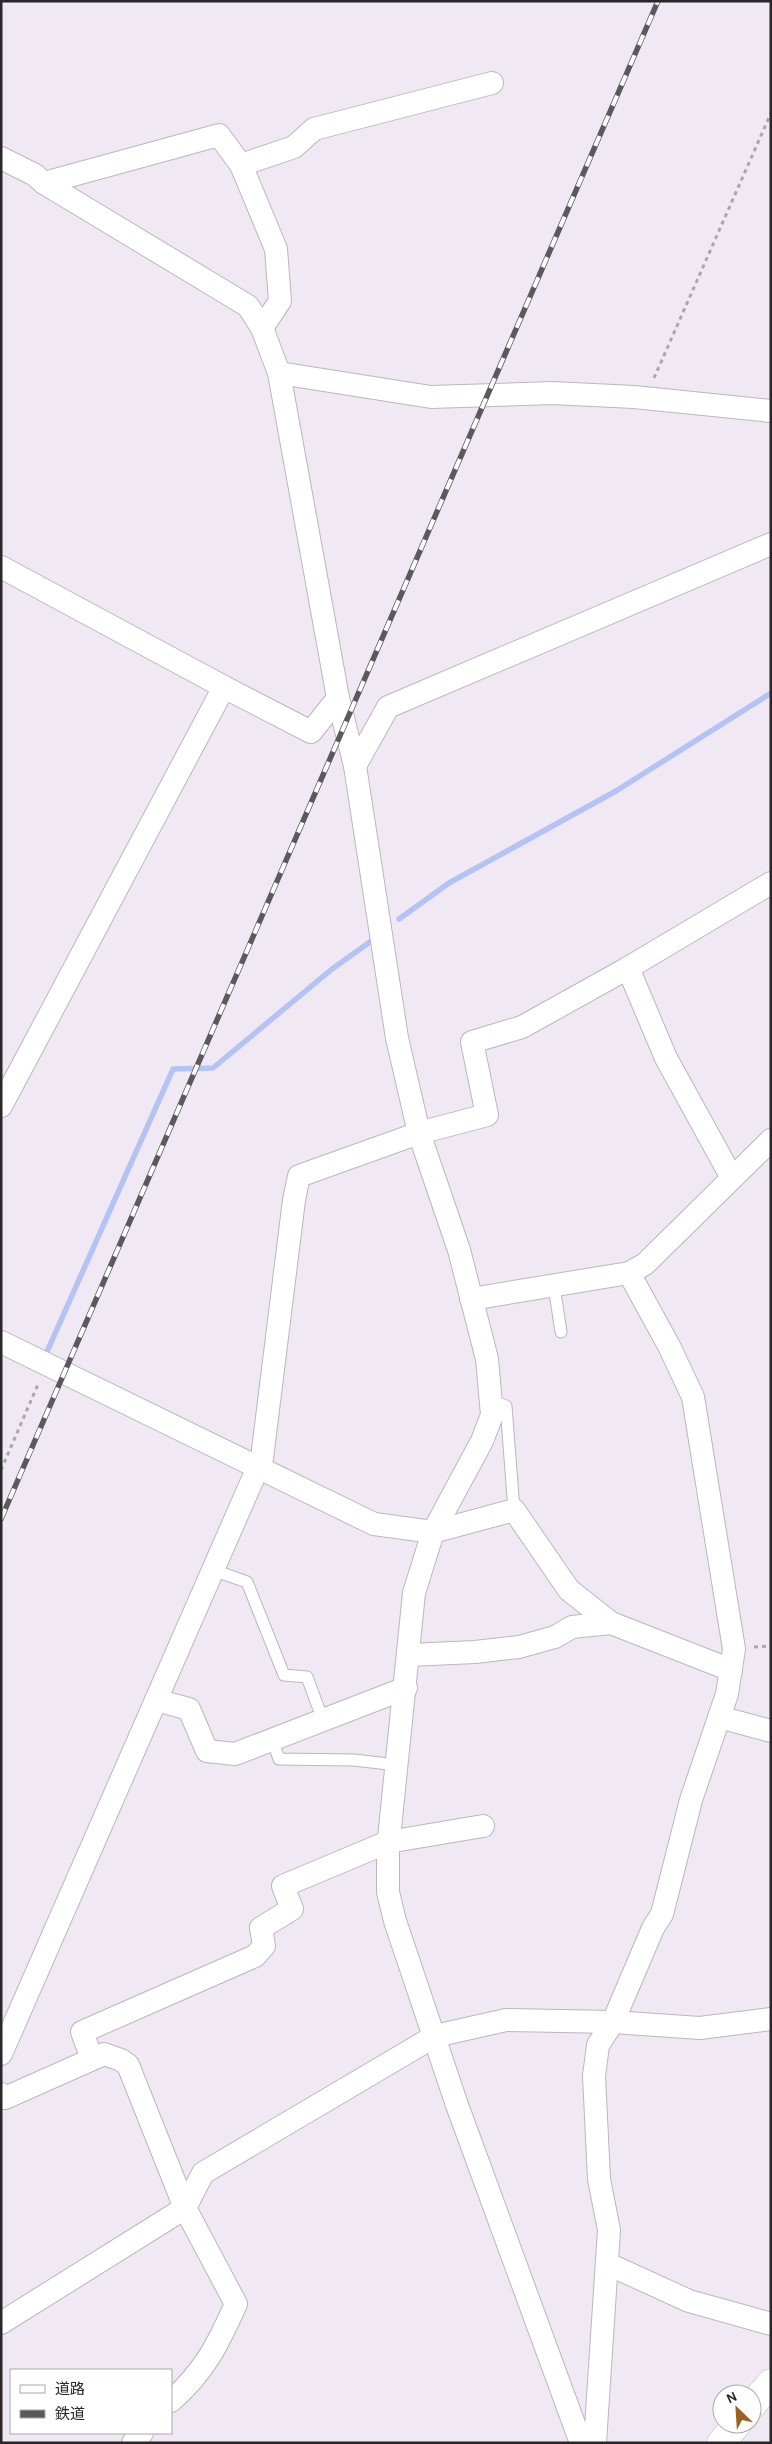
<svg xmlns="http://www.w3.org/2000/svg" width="772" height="2444" font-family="Karla,'Noto Sans JP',sans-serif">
	<rect width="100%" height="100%" fill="#f0e9f3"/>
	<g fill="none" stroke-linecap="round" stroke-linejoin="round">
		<g stroke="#b4c2f5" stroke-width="5.5">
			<polyline points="399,919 449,883 616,791 771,693"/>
			<polyline points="43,1355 45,1356 173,1069 213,1068 332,969 374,939"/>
		</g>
		<defs>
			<g id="service">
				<polyline points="554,1286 561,1332"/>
				<polyline points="490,1400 506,1406 514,1510"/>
				<polyline points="213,1570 247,1582 284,1675 307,1677 323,1720"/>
				<polyline points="272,1739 279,1759 354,1760 397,1765"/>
			</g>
			<g id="minor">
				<polyline points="1,158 35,175 44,183 248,306 262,328 279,373 338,698 355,766 397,1038 419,1133 459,1250 487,1359 492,1415 482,1441 433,1532 414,1593 388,1848 388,1892 395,1921 457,2105 581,2443"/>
				<polyline points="241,165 294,147 314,129 492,83"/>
				<polyline points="44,183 219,135 241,165 276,249 280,301 262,328"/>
				<polyline points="279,373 431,397 552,393 634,397 771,411"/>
				<polyline points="1,567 224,687 311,732 338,698"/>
				<polyline points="355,766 388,707 771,544"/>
				<polyline points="628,968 666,1058 732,1178"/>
				<polyline points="1,1106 224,687"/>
				<polyline points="471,1299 629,1273 645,1264 771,1140"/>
				<polyline points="1,1342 374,1524 433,1532 514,1510 569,1590 611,1623 731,1670"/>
				<polyline points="409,1655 475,1652 519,1647 555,1637 572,1627 611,1623"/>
				<polyline points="156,1700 189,1709 207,1751 235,1754 406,1688"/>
				<polyline points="719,1717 771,1731"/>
				<polyline points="1,2054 262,1458 294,1200 299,1176 419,1133 487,1115 472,1042 522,1027 628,968 771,883"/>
				<polyline points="92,2059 82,2032 255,1956 264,1946 261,1928 292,1909 283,1886 388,1842 483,1826"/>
				<path d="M1,2094L5,2098L104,2054L121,2060L128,2065L185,2208L236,2304C218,2344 205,2371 171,2401"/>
				<polyline points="608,2264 689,2301 771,2324"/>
				<polyline points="1,2323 185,2208 203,2173 435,2036 506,2020 613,2022 700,2028 771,2019"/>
				<polyline points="133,2443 142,2433"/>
				<polyline points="595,2443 609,2230 599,2179 594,2076 598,2045 613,2022 653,1928 662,1914 691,1800 727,1694 734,1649 693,1397 669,1346 629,1273"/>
			</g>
			<g id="tertiary">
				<polyline points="752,2405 771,2383"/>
				<polyline points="721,2443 737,2424"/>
			</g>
		</defs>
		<use href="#service" stroke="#bcb6bf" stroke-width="13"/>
		<use href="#minor" stroke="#bcb6bf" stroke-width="24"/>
		<use href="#tertiary" stroke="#bcb6bf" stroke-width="29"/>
		<g stroke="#aba6ad" stroke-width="3" stroke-dasharray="4 4" stroke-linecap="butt">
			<polyline points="654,378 771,113"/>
			<polyline points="1,1470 39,1382"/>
			<polyline points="754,1647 771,1646"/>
		</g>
		<use href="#service" stroke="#fff" stroke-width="11"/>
		<use href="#minor" stroke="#fff" stroke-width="22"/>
		<use href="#tertiary" stroke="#fff" stroke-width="28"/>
		<defs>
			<polyline id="rail" points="1,1519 658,1"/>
		</defs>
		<use href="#rail" stroke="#5c595e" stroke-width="5.5"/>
		<use href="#rail" stroke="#fff" stroke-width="4" stroke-dasharray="11" stroke-linecap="butt"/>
	</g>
	<rect width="772" height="2444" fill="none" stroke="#29272a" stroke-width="5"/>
	<rect x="10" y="2369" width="162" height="65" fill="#ffffff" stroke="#a9a9aa"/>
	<rect x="20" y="2385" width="25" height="8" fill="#ffffff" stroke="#a9a9aa"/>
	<text x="55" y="2394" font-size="15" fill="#29272a">道路</text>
	<rect x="20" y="2410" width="25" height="8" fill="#5c595e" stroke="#a9a9aa"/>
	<text x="55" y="2419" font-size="15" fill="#29272a">鉄道</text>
	<g transform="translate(737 2409) rotate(335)"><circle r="24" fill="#ffffff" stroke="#a9a9aa"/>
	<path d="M0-4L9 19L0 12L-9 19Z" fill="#9d5f24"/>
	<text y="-8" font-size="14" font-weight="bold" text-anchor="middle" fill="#29272a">N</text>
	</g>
</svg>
